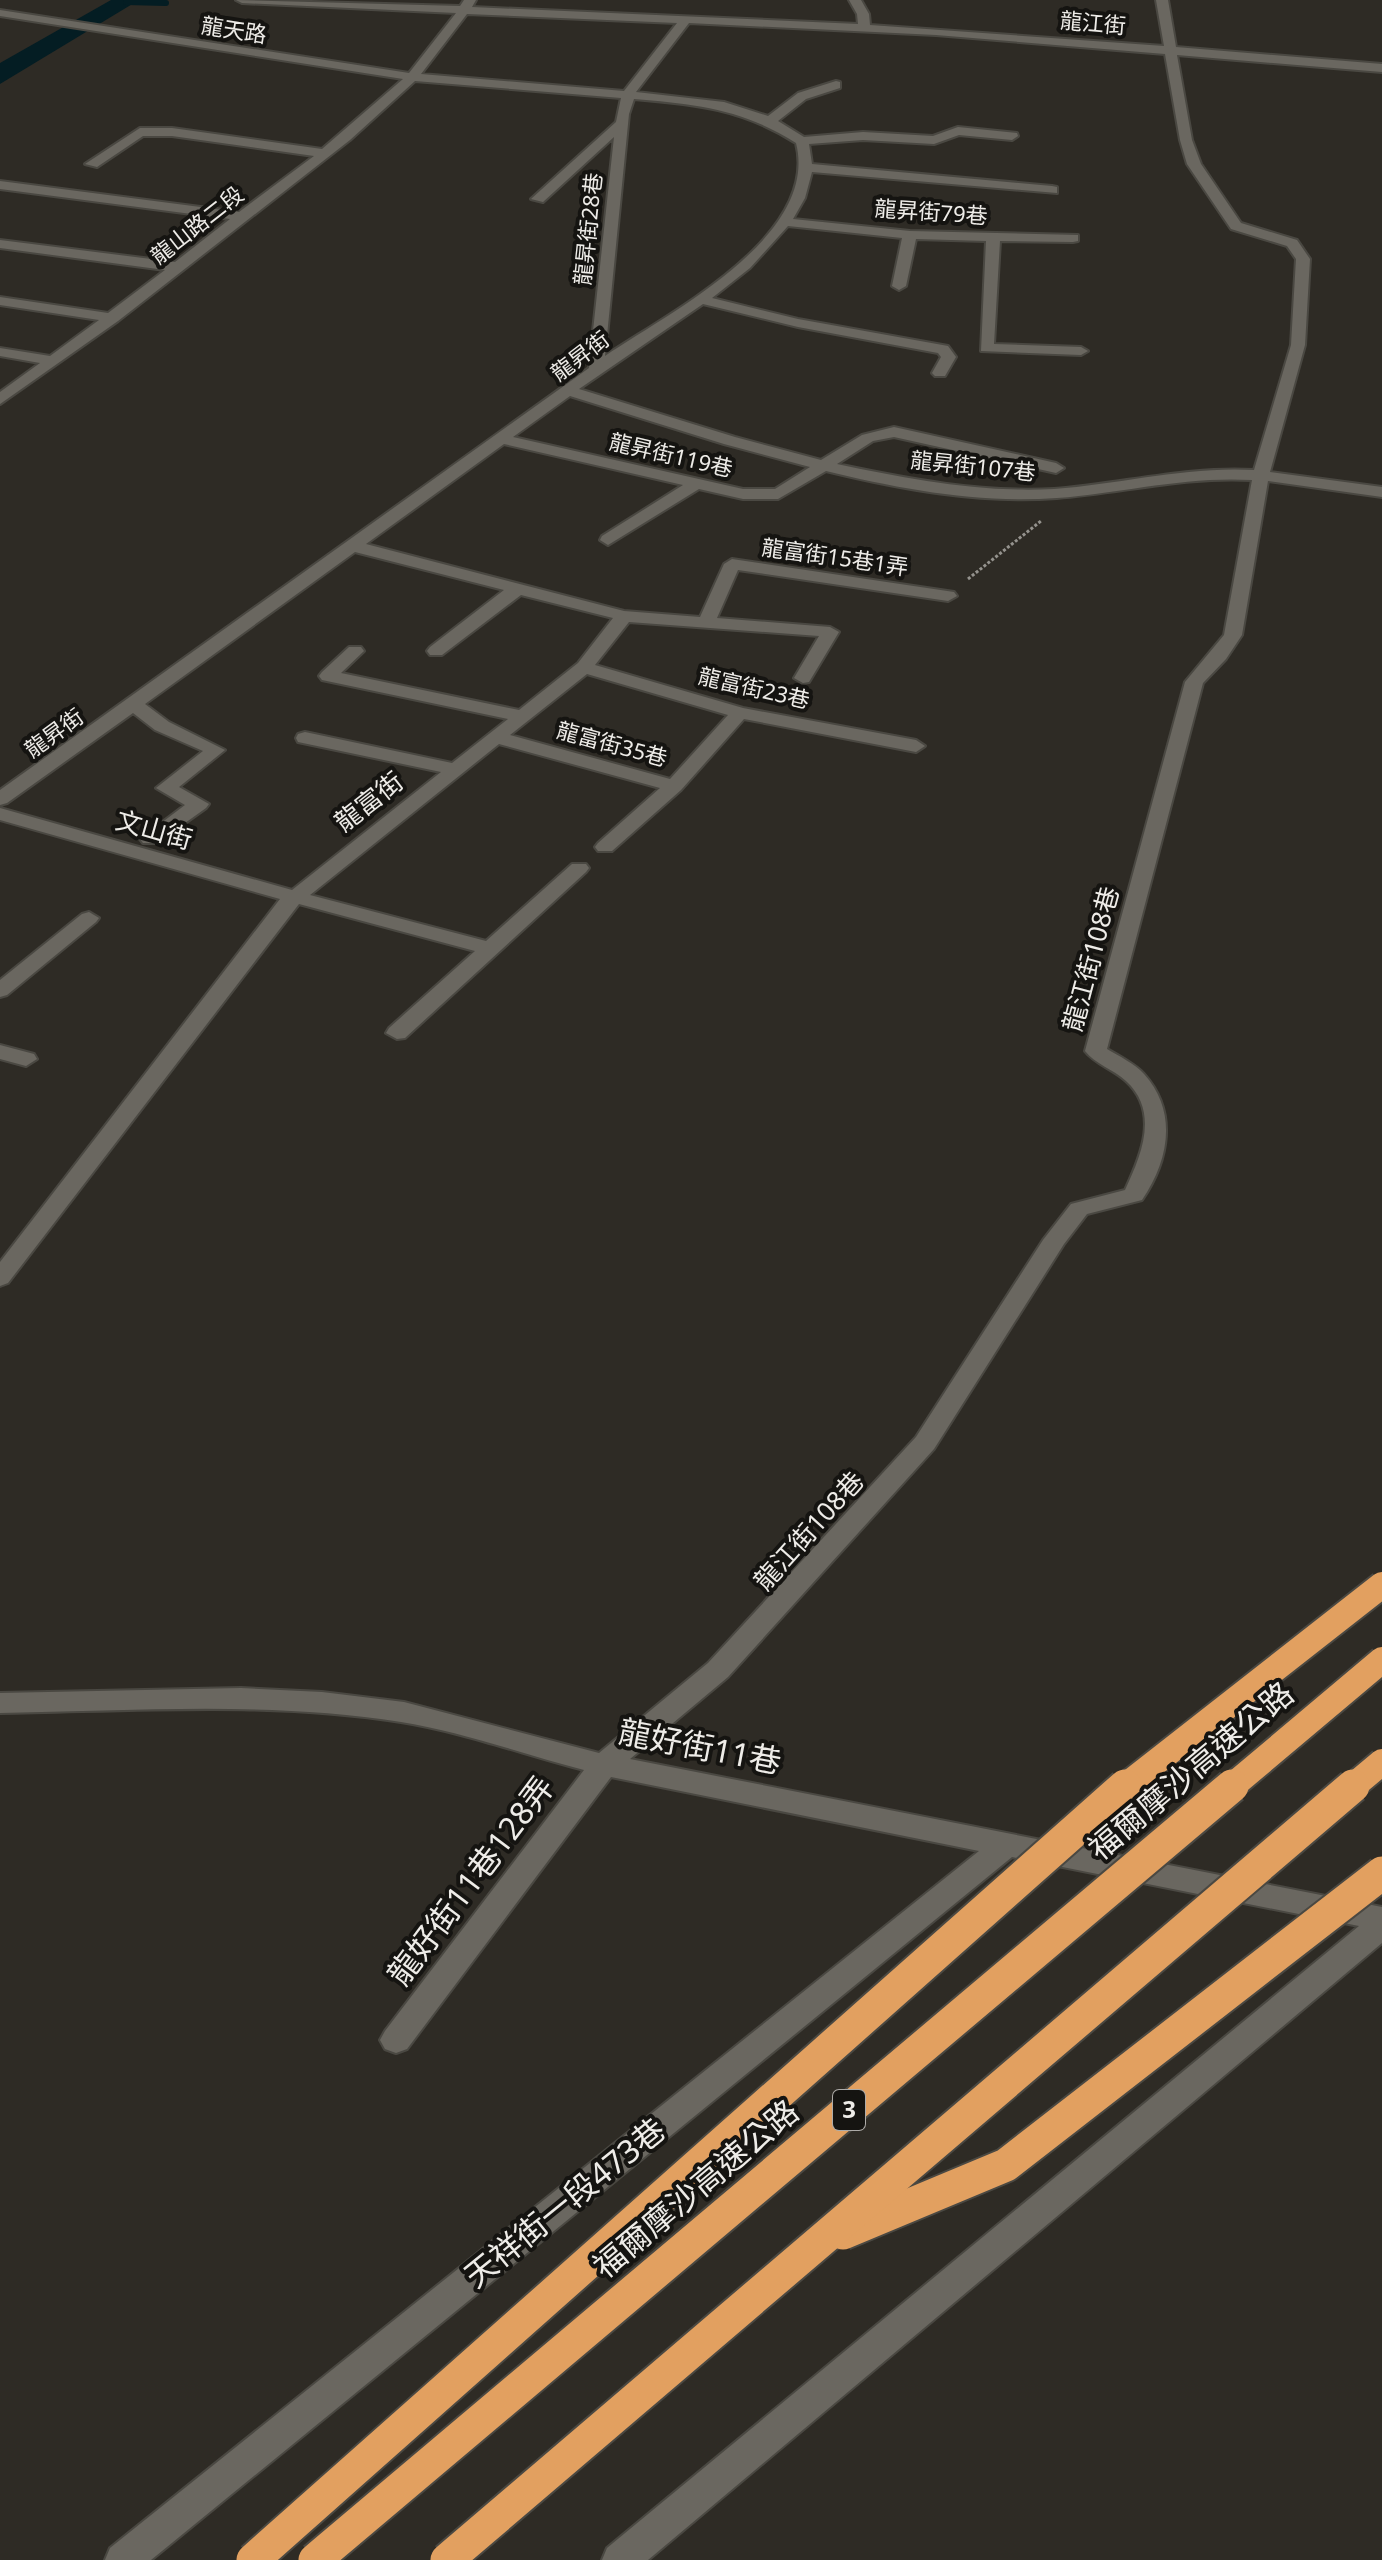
<svg xmlns="http://www.w3.org/2000/svg" width="1382" height="2560" font-family="'Noto Sans','Noto Sans TC',sans-serif">
	<rect width="100%" height="100%" fill="#2e2b25"/>
	<polygon fill="#041d23" points="111,0 139,0 0,84 0,63"/>
	<g fill="none" stroke-linecap="round" stroke-linejoin="round">
		<polyline stroke="#041d23" stroke-width="6" points="126,2 166,3"/>
		<defs>
			<g id="minor">
				<path d="M236,0L460,6L464,0H476L472,7L858,24L857,14L849,0H861L869,14L870,25L1164,46L1156,0H1168L1176,47L1382,64V72L1177,55L1192,140L1201,164L1241,223L1297,240L1310,259L1305,345L1270,472L1382,487V497L1268,481L1242,635L1226,659L1203,683L1107,1049C1119,1056 1135,1064 1144,1074C1178,1112 1169,1160 1142,1200L1087,1214L1064,1244L934,1449L728,1677L630,1759L1382,1907V1943L648,2560H602L607,2548L1359,1926L1012,1857L151,2560H105L110,2548L979,1851L611,1777L407,2049L396,2053L385,2049L380,2040L385,2031L584,1770C526,1755 459,1731 401,1722C269,1701 134,1711 0,1713V1693L241,1688L322,1692L404,1702L599,1753L708,1663L916,1437L1043,1240L1071,1204L1125,1190C1141,1156 1160,1112 1126,1081C1113,1069 1095,1064 1085,1051L1185,682L1224,635L1252,480C1186,476 1122,493 1057,498C980,504 900,489 826,471L778,499H743L699,489L608,545L600,540L602,536L683,485L504,444L366,544L624,611L700,617L724,564L732,559L954,592L957,596L948,601L738,570L717,618L830,627L839,632L809,682L803,683L794,678L819,636L629,622L595,665L743,708L916,740L925,746L916,752L744,719L681,790L612,851H598L595,847L598,843L660,788L499,744L310,895L486,941L572,864H586L589,868L586,872L405,1038L397,1039L386,1033L389,1028L475,951L299,904L8,1283L0,1286V1262L280,899L0,820V808L292,890L441,772L298,742L296,738L298,734L305,732L452,763L508,719L322,680L319,676L322,672L349,647H361L364,651L341,673L519,710L578,663L613,618L521,595L442,655H430L427,651L430,647L504,590L355,552L145,704L169,722L225,750L179,787L209,804L206,808L157,843H143L140,839L185,805L156,788L203,751L155,730L133,713L7,803L0,805V790L589,368L614,137L543,202L531,199L616,122L621,98L415,81L350,140L118,321L0,404V392L40,363L0,356V348L50,356L99,320L0,305V297L108,313L165,270L0,248V240L175,262L230,219L0,189V181L239,212L314,156L172,136H143L97,167L85,164L140,128H172L322,149L403,79L0,16V10L409,73L456,13L242,3ZM467,14L677,23L624,91L421,74ZM689,23L936,35L1165,54L1180,140L1187,164L1231,229L1287,246L1296,259L1291,345L1254,470C1187,466 1121,484 1054,489C981,493 908,479 837,464L873,441L894,437L1056,473L1064,468L1056,463L894,427L862,435L821,460L735,437L579,389L703,304L798,327L938,353L941,357L932,373L935,376H945L956,357L948,346L798,319L712,298L750,268L788,226L902,238L892,286L899,290L906,286L916,239L986,241L981,351L1081,355L1088,351L1081,347L994,344L1000,241L1073,242L1078,241V235L910,231L793,219L805,198L812,172L1057,193V187L1052,186L812,164L809,144L863,140L934,144L959,135L1012,140L1018,136L1017,133L958,127L933,136L863,132L804,137L778,121L806,99L840,88V82L836,81L798,93L768,116L724,102L636,92ZM634,99C695,104 743,109 796,143C820,237 668,313 605,356L629,114ZM570,396L724,444L810,467L775,489H743L513,437ZM587,674L728,715L670,779L510,735Z"/>
				<polygon points="89,912 99,918 96,922 7,995 0,997 0,980 82,914"/>
				<polygon points="0,1045 34,1054 37,1059 26,1066 0,1059"/>
			</g>
		</defs>
		<use href="#minor" stroke="#4a4842" stroke-width="4"/>
		<polyline stroke="#94928d" stroke-width="3" stroke-dasharray="3 2" stroke-linecap="butt" points="968,579 1041,521"/>
		<use href="#minor" fill="#6a6760" fill-rule="evenodd"/>
		<defs>
			<g id="highway-bridge-far1">
				<polyline points="1123,1788 1382,1585"/>
				<polyline points="1230,1788 1382,1660"/>
				<polyline points="1351,1788 1382,1762"/>
			</g>
			<g id="highway-bridge">
				<polyline points="843,2233 1006,2165 1382,1873"/>
				<polyline points="253,2560 1125,1786"/>
				<polyline points="315,2560 1232,1786"/>
				<polyline points="447,2560 1353,1786"/>
			</g>
		</defs>
		<use href="#highway-bridge-far1" stroke="#4a4842" stroke-width="30" stroke-linecap="butt"/>
		<use href="#highway-bridge" stroke="#4a4842" stroke-width="37" stroke-linecap="butt"/>
		<use href="#highway-bridge-far1" stroke="#e2a060" stroke-width="26"/>
		<use href="#highway-bridge" stroke="#e2a060" stroke-width="33"/>
	</g>
	<g text-anchor="middle" stroke-width="8" stroke-linejoin="round" paint-order="stroke">
		<g font-size="22" fill="#eeece8" stroke="#151411">
			<text transform="translate(1093 23) rotate(5)" y="8">龍江街</text>
			<text transform="translate(234 30) rotate(9)" y="8">龍天路</text>
			<text transform="translate(931 212) rotate(4)" y="8">龍昇街79巷</text>
			<text transform="translate(197 225) rotate(-38)" y="8">龍山路二段</text>
			<text transform="translate(588 229) rotate(-84)" y="8">龍昇街28巷</text>
			<text transform="translate(580 356) rotate(-37)" y="8">龍昇街</text>
			<text transform="translate(671 455) rotate(13)" y="8">龍昇街119巷</text>
			<text transform="translate(973 466) rotate(6)" y="8">龍昇街107巷</text>
			<text transform="translate(835 557) rotate(8)" y="8">龍富街15巷1弄</text>
			<text transform="translate(754 688) rotate(13)" y="8">龍富街23巷</text>
			<text transform="translate(54 733) rotate(-36)" y="8">龍昇街</text>
			<text transform="translate(612 744) rotate(15)" y="8">龍富街35巷</text>
		</g>
		<rect fill="#151411" stroke="#adaba8" stroke-width="2" x="833" y="2090" width="32" height="40" rx="6"/>
		<g font-size="24" font-weight="bold" fill="#eeece8">
			<text x="849" y="2118">3</text>
		</g>
		<g font-size="26" fill="#eeece8" stroke="#151411">
			<text transform="translate(369 802) rotate(-38)" y="9">龍富街</text>
			<text transform="translate(154 830) rotate(16)" y="9">文山街</text>
			<text transform="translate(1091 959) rotate(-75)" y="9">龍江街108巷</text>
			<text transform="translate(809 1531) rotate(-48)" y="9">龍江街108巷</text>
		</g>
		<g font-size="32" fill="#eeece8" stroke="#151411">
			<text transform="translate(700 1747) rotate(11)" y="11">龍好街11巷</text>
			<text transform="translate(1191 1771) rotate(-40)" y="11">福爾摩沙高速公路</text>
			<text transform="translate(471 1881) rotate(-53)" y="11">龍好街11巷128弄</text>
			<text transform="translate(696 2189) rotate(-40)" y="11">福爾摩沙高速公路</text>
			<text transform="translate(565 2203) rotate(-39)" y="11">天祥街一段473巷</text>
		</g>
	</g>
</svg>
